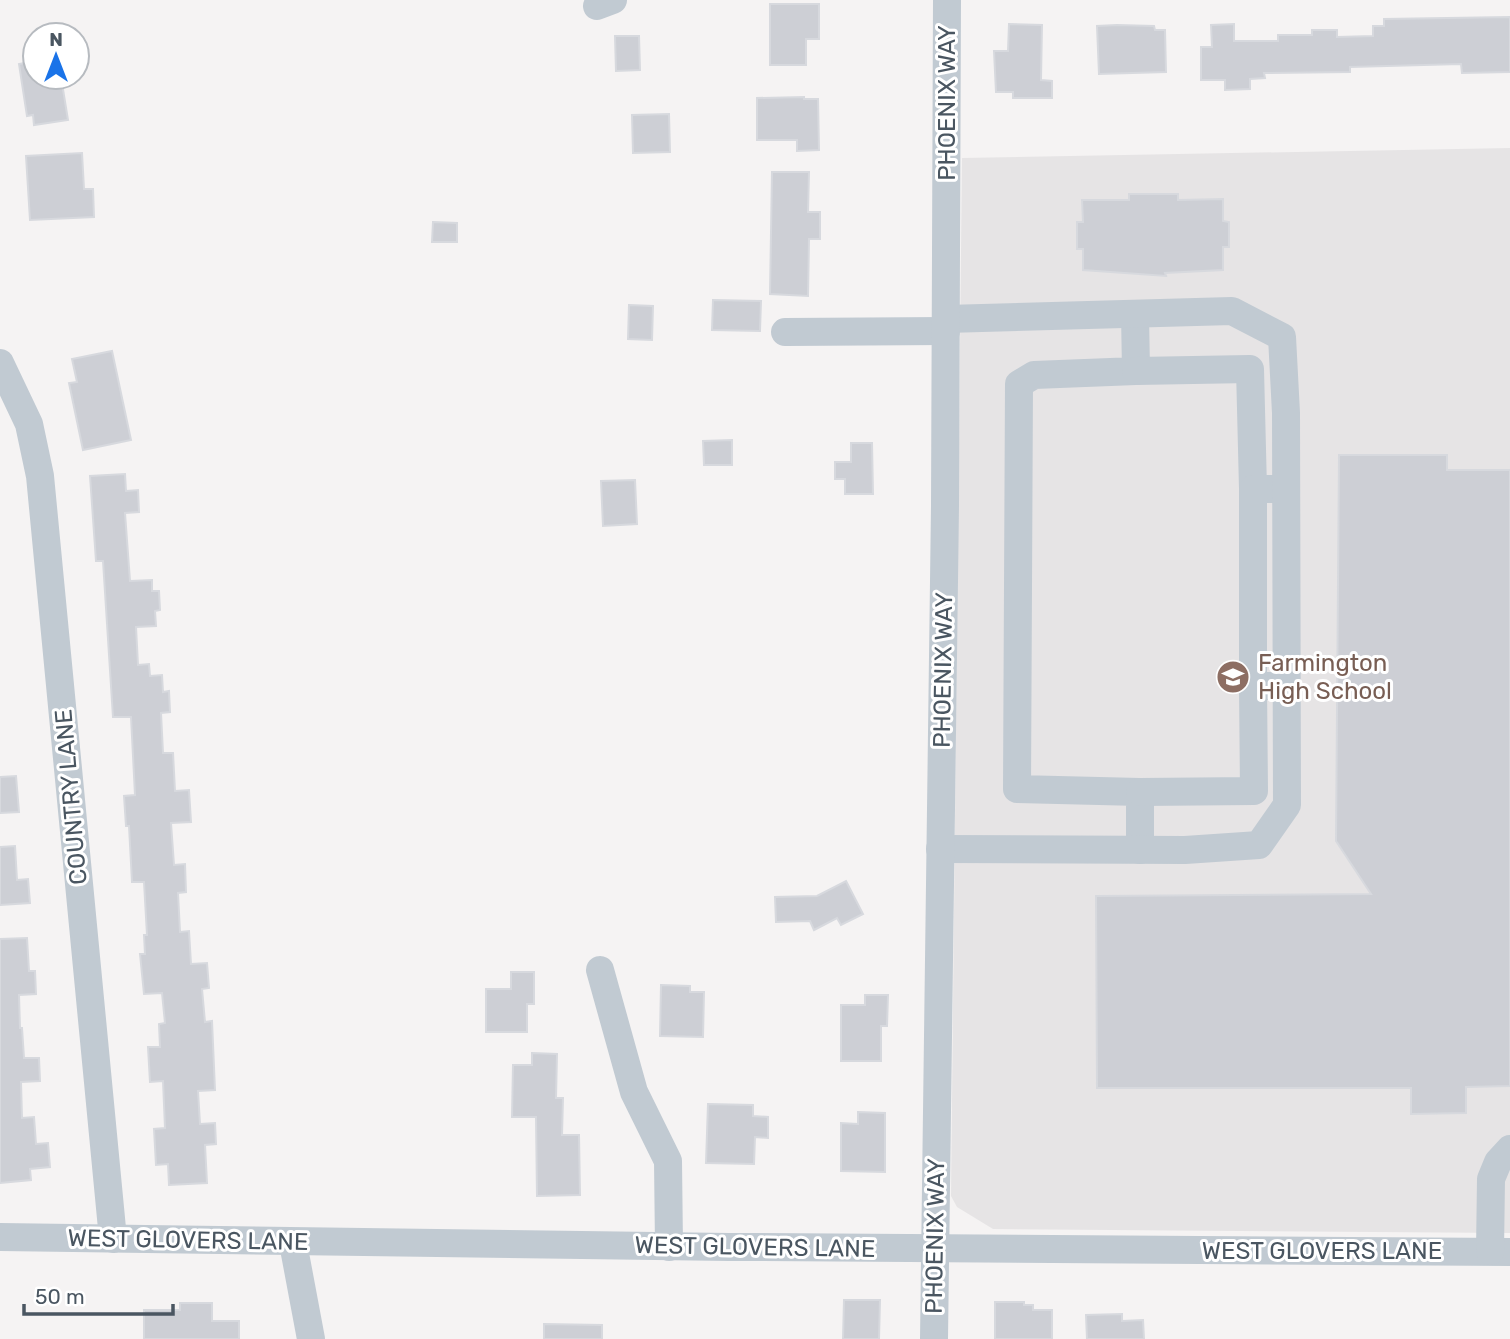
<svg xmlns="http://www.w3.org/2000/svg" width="1510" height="1339" font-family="Rubik,sans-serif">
	<rect width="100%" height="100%" fill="#f5f3f3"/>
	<polygon fill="#e6e4e5" points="1510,148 1510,1233 993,1229 957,1207 951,1196 962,158"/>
	<g fill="#cdcfd5" stroke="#d7d9de" stroke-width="2">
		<polygon points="770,4 819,4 819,39 806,39 806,65 770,65"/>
		<polygon points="1510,17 1510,72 1462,73 1461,64 1350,67 1350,72 1264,73 1265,78 1250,79 1250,89 1225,90 1225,80 1201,80 1201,47 1212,47 1211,25 1234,24 1234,41 1278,41 1278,35 1312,35 1312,30 1337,30 1337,37 1373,36 1373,26 1384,26 1384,19"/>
		<polygon points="1009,24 1042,25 1041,80 1052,81 1052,98 1013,98 1013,92 996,92 994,51 1008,51"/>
		<polygon points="1117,25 1154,26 1155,30 1165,30 1166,72 1099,74 1097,26"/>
		<polygon points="615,36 639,36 640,70 616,71"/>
		<polygon points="35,61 35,77 61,77 68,120 34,125 33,115 27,116 19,64"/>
		<polygon points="804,97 804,99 818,99 819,150 797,151 797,140 757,140 757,98"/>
		<polygon points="669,114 670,152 633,153 632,115"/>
		<polygon points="82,153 84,189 93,189 94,217 30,220 26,156"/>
		<polygon points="772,172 809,172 808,212 820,212 820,239 809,239 808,296 770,294"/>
		<polygon points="1129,194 1178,194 1178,200 1223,199 1223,221 1229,222 1229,247 1223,247 1223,270 1165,273 1166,276 1083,270 1083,249 1077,249 1077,222 1083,222 1082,200 1129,200"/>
		<polygon points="433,222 457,223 457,242 432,242"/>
		<polygon points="713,300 761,301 760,331 712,330"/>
		<polygon points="629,305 653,306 652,340 628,339"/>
		<polygon points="112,351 131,440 83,450 69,383 77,382 72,359"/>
		<polygon points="732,440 732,465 704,465 703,441"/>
		<polygon points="851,443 872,443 873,494 845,494 845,479 835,479 835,462 851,462"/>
		<polygon points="1339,455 1447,455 1447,470 1510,470 1510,1086 1466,1087 1466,1113 1411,1114 1411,1088 1097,1088 1096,896 1371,894 1336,841"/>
		<polygon points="125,474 126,491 138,490 139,512 125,513 130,581 152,580 152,591 159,591 160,610 155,611 156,626 136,627 138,665 149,664 150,676 162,675 163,692 169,691 170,712 161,713 163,753 173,753 175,791 189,790 191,822 171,823 174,865 185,864 186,892 178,893 180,932 189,931 191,964 207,963 209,988 202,989 205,1022 212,1021 215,1090 198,1091 200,1124 215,1123 216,1144 205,1145 207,1183 169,1185 168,1164 156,1165 154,1129 165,1128 163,1081 150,1082 148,1047 160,1047 159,1024 165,1023 162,993 144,994 140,954 145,954 144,935 147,935 144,882 132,882 129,826 126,826 124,796 135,795 131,717 113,717 103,561 96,561 90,476"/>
		<polygon points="635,480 637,524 603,526 601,481"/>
		<polygon points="16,776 19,812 0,813 0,777"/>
		<polygon points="15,846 17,880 28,879 30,903 0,905 0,847"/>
		<polygon points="846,881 863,914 841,925 837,918 814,930 810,921 776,922 775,897 817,896"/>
		<polygon points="27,938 29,971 35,971 36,994 19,995 20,1028 22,1028 24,1058 39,1058 40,1081 21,1082 22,1118 34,1117 36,1144 48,1143 50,1167 30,1169 31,1180 0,1183 0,939"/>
		<polygon points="511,972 534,972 534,1004 527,1004 527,1032 486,1032 486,989 511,989"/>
		<polygon points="661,985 690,986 690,992 704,992 703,1037 660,1036"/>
		<polygon points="865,995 888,995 887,1026 881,1026 881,1061 841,1061 841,1005 865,1005"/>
		<polygon points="532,1053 557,1054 556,1098 563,1098 562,1135 579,1135 580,1195 537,1196 536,1117 512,1117 513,1065 532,1065"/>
		<polygon points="708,1104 753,1105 753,1116 768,1117 768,1138 755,1137 754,1164 706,1163"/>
		<polygon points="858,1112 885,1113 885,1172 841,1171 841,1123 858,1124"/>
		<polygon points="844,1300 880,1300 879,1339 843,1339"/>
		<polygon points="995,1302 1024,1302 1024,1305 1033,1305 1033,1310 1052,1310 1052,1339 995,1339"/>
		<polygon points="180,1303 212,1303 212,1321 239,1321 239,1339 144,1339 144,1310 180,1310"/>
		<polygon points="1122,1314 1122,1321 1143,1320 1144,1339 1087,1339 1086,1315"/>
		<polygon points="544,1324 602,1325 602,1339 544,1339"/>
	</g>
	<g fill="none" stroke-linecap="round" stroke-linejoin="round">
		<g stroke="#c1cad2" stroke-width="28">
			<polyline points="597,6 613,0"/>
			<polyline points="1135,314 1136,371 1034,375 1019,384 1017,789 1140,792 1140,850"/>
			<polyline points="785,332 946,331"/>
			<polyline points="0,363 29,424 40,476 113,1239"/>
			<polyline points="1136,371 1250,369 1253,489"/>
			<polyline points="1286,489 1253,489 1253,686 1287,686"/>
			<polyline points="1140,792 1254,791 1253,686"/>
			<polyline points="940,849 1185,850 1259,845 1287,805 1286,413 1282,337 1232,311 946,319"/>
			<polyline points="600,970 634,1092 668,1161 669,1247"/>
			<path d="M0,1237C503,1246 1007,1250 1510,1252"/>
			<polyline points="293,1243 311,1339"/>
			<polyline points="1490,1251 1491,1179 1498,1162 1510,1149"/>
			<polyline points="934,1339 945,506 947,0"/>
		</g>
	</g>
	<defs>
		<symbol id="school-disc" viewBox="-11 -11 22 22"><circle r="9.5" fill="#8d6e63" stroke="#fff"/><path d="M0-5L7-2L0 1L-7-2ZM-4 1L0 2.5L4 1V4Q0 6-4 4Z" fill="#fff"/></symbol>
	</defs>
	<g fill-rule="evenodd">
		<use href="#school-disc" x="1214" y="658" width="38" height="38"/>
	</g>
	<g text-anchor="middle" stroke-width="6" stroke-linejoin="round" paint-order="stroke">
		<g font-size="24" fill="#4a5661" stroke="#fff">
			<text transform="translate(947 103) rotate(-90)" y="8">PHOENIX WAY</text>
			<text transform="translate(943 670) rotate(-89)" y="8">PHOENIX WAY</text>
			<text transform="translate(71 797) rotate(-95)" y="8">COUNTRY LANE</text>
			<text transform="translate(935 1236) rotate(-89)" y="8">PHOENIX WAY</text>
			<text transform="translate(188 1240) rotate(1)" y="8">WEST GLOVERS LANE</text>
			<text transform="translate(755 1247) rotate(1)" y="8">WEST GLOVERS LANE</text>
			<text x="1322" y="1259">WEST GLOVERS LANE</text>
		</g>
		<g font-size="24" fill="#785e54" stroke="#fff" text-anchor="start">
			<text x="1258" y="671">Farmington<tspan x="1258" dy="28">High School</tspan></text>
		</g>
	</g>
	<g transform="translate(56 56)"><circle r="33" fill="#ffffff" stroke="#b7bbc0" stroke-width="2"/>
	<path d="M0-5L12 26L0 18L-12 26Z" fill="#1a73e8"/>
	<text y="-10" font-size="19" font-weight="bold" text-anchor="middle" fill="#4a5661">N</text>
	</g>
	<path d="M24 1304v10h149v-10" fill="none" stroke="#4a5661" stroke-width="3.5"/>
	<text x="35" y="1304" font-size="21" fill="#4a5661" stroke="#ffffff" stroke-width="5" paint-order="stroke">50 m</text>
</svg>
